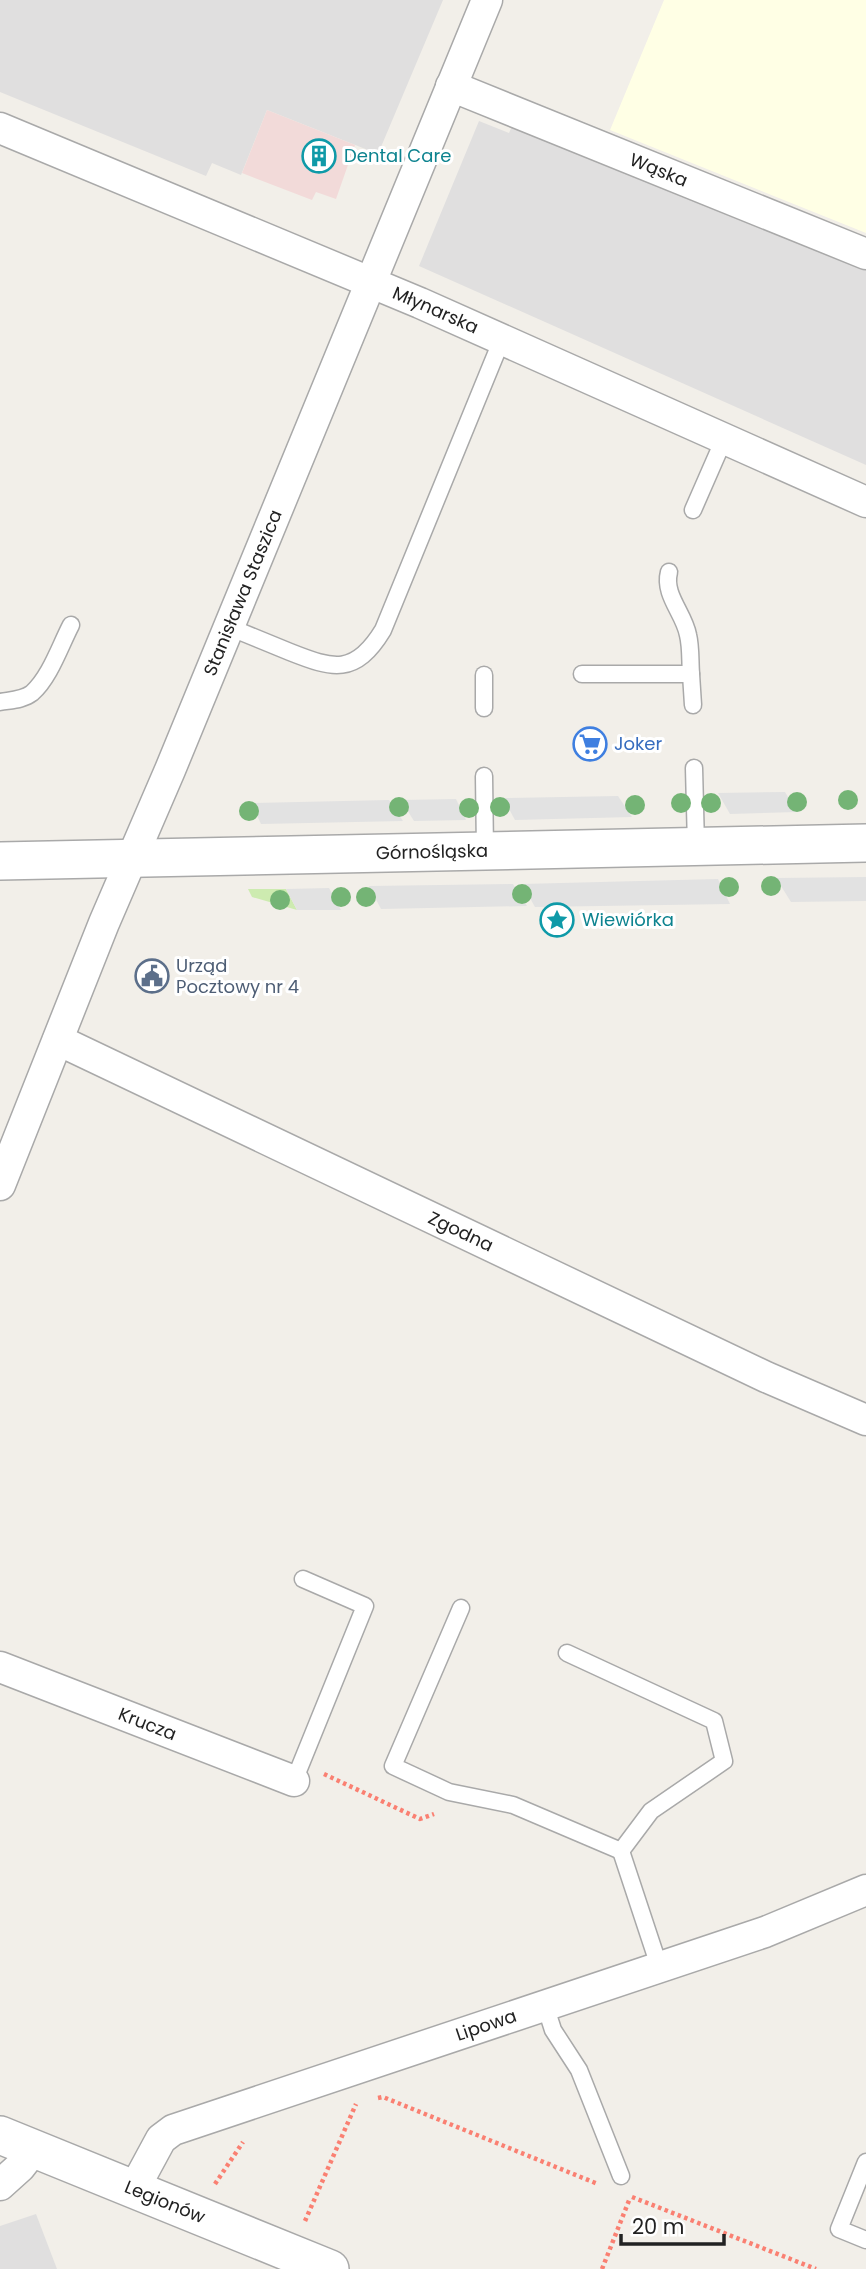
<svg xmlns="http://www.w3.org/2000/svg" width="866" height="2269" font-family="Poppins,sans-serif">
	<rect width="100%" height="100%" fill="#f2efe9"/>
	<g fill="#e0dfdf">
		<polygon points="0,0 443,0 378,154 267,110 241,175 212,163 206,176 0,92"/>
		<polygon points="479,121 509,133 512,126 866,269 866,465 419,266"/>
		<polygon points="36,2214 57,2269 0,2269 0,2226"/>
	</g>
	<polygon fill="#f2dad9" points="267,110 355,145 336,199 316,192 312,200 242,173"/>
	<polygon fill="#ffffe5" points="664,0 866,0 866,233 610,130"/>
	<polygon fill="#cdebb0" points="248,889 286,889 297,910 252,897"/>
	<g fill="#e2e2e2">
		<polygon points="785,792 797,812 730,814 718,793"/>
		<polygon points="618,796 632,817 515,820 503,798"/>
		<polygon points="456,799 466,820 414,821 401,800"/>
		<polygon points="389,800 403,821 261,824 251,803"/>
		<polygon points="866,877 866,901 791,902 776,878"/>
		<polygon points="718,879 730,904 535,907 522,884"/>
		<polygon points="513,884 527,906 381,909 369,886"/>
		<polygon points="329,888 341,910 297,910 286,889"/>
	</g>
	<g fill="none" stroke-linecap="round" stroke-linejoin="round">
		<defs>
			<g id="service">
				<polyline points="693,510 724,439"/>
				<path d="M669,572C663,595 684,613 688,635C691,647 690,661 691,674"/>
				<path d="M229,627C249,635 270,644 290,652C333,669 355,676 383,630L502,339"/>
				<polyline points="582,674 691,674 693,705"/>
				<polyline points="484,675 484,708"/>
				<path d="M0,702C11,700 23,700 32,693C50,677 60,646 71,625"/>
				<polyline points="694,768 696,846"/>
				<polyline points="484,776 485,851"/>
				<polyline points="461,1608 393,1766 449,1792 513,1805 621,1851"/>
				<polyline points="567,1653 714,1721 724,1761 651,1811 621,1851 659,1966"/>
				<polyline points="294,1781 365,1606 303,1579"/>
				<polyline points="545,2005 553,2030 579,2070 621,2176"/>
				<polyline points="866,2162 839,2229 866,2240"/>
			</g>
			<g id="minor">
				<path id="s1" d="M451,86L866,254"/>
				<path id="s2" d="M0,128L420,303L866,502"/>
				<path id="s3" d="M58,1040L766,1377L866,1420"/>
				<path id="s4" d="M0,1185L104,923L170,770L487,0"/>
				<path id="s5" d="M0,1667L294,1781"/>
				<polyline points="0,2185 20,2167 34,2149"/>
				<path id="s6" d="M134,2189L161,2139L173,2130L765,1932L866,1890"/>
			</g>
			<g id="tertiary">
				<path id="s7" d="M0,861L866,843"/>
				<path id="s8" d="M0,2135L330,2269"/>
			</g>
		</defs>
		<use href="#service" stroke="#a9a9a9" stroke-width="19"/>
		<use href="#minor" stroke="#a9a9a9" stroke-width="33"/>
		<use href="#tertiary" stroke="#a9a9a9" stroke-width="40"/>
		<g stroke="#fa8072" stroke-width="4.5" stroke-dasharray="3.5 3.5" stroke-linecap="butt">
			<polyline points="324,1774 420,1819 434,1814"/>
			<polyline points="378,2098 383,2097 598,2184"/>
			<polyline points="215,2184 243,2142"/>
			<polyline points="632,2197 816,2269"/>
			<polyline points="305,2221 356,2104"/>
			<polyline points="602,2269 630,2198"/>
		</g>
		<use href="#service" stroke="#fff" stroke-width="16"/>
		<use href="#minor" stroke="#fff" stroke-width="30"/>
		<use href="#tertiary" stroke="#fff" stroke-width="37"/>
	</g>
	<g fill="#74b475">
		<circle cx="848" cy="800" r="10"/>
		<circle cx="797" cy="802" r="10"/>
		<circle cx="681" cy="803" r="10"/>
		<circle cx="711" cy="803" r="10"/>
		<circle cx="635" cy="805" r="10"/>
		<circle cx="399" cy="807" r="10"/>
		<circle cx="500" cy="807" r="10"/>
		<circle cx="469" cy="808" r="10"/>
		<circle cx="249" cy="811" r="10"/>
		<circle cx="771" cy="886" r="10"/>
		<circle cx="729" cy="887" r="10"/>
		<circle cx="522" cy="894" r="10"/>
		<circle cx="341" cy="897" r="10"/>
		<circle cx="366" cy="897" r="10"/>
		<circle cx="280" cy="900" r="10"/>
	</g>
	<defs>
		<symbol id="building-ring" viewBox="-11 -11 22 22"><circle r="9.5" fill="#fff" stroke="#0f9aa8" stroke-width="1.5"/><path d="M-4-6H4V6H1V3H-1V6H-4ZM-2.5-4.3h1.7v1.8h-1.7ZM.8-4.3h1.7v1.8H.8ZM-2.5-1h1.7V.8h-1.7ZM.8-1h1.7V.8H.8Z" fill="#0f9aa8"/></symbol>
		<symbol id="supermarket-ring" viewBox="-11 -11 22 22"><circle r="9.5" fill="#fff" stroke="#3f7fe0" stroke-width="1.5"/><path d="M-6-5.5h2.5l.6 2H6L4.5 2H-2.5L-4.4-4H-6ZM-1.5 3.2a1.3 1.3 0 1 0 .1 0ZM3 3.2a1.3 1.3 0 1 0 .1 0Z" fill="#3f7fe0"/></symbol>
		<symbol id="sight-ring" viewBox="-11 -11 22 22"><circle r="9.5" fill="#fff" stroke="#0f9aa8" stroke-width="1.5"/><path d="M0-6L1.8-2.2L6-1.7L2.9 1.2L3.7 5.4L0 3.3L-3.7 5.4L-2.9 1.2L-6-1.7L-1.8-2.2Z" fill="#0f9aa8"/></symbol>
		<symbol id="civic-ring" viewBox="-11 -11 22 22"><circle r="9.5" fill="#fff" stroke="#5c6f8a" stroke-width="1.5"/><path d="M-.6-6.5H3V-4.5H.6V-3L4-1V1h2V6H-6V1h2V-1L-.6-3ZM-1.2 2.5V6h2.4V2.5Z" fill="#5c6f8a"/></symbol>
	</defs>
	<g fill-rule="evenodd">
		<use href="#building-ring" x="300" y="137" width="38" height="38"/>
		<use href="#supermarket-ring" x="571" y="725" width="38" height="38"/>
		<use href="#sight-ring" x="538" y="901" width="38" height="38"/>
		<use href="#civic-ring" x="133" y="957" width="38" height="38"/>
	</g>
	<g text-anchor="middle" stroke-width="6" stroke-linejoin="round" paint-order="stroke">
		<g font-size="18" fill="#0d838f" stroke="#fff" text-anchor="start">
			<text x="344" y="162">Dental Care</text>
			<text x="582" y="926">Wiewiórka</text>
		</g>
		<g font-size="18" fill="#222" stroke="#fff">
			<text dy="6" stroke="none"><textPath href="#s1" startOffset="224">Wąska</textPath></text>
			<text dy="6" stroke="none"><textPath href="#s2" startOffset="472">Młynarska</textPath></text>
			<text dy="6" stroke="none"><textPath href="#s4" startOffset="640">Stanisława Staszica</textPath></text>
			<text dy="6" stroke="none"><textPath href="#s7" startOffset="432">Górnośląska</textPath></text>
			<text dy="6" stroke="none"><textPath href="#s3" startOffset="446">Zgodna</textPath></text>
			<text dy="6" stroke="none"><textPath href="#s5" startOffset="158">Krucza</textPath></text>
			<text dy="6" stroke="none"><textPath href="#s6" startOffset="402">Lipowa</textPath></text>
			<text dy="6" stroke="none"><textPath href="#s8" startOffset="178">Legionów</textPath></text>
		</g>
		<g font-size="18" fill="#366cbe" stroke="#fff" text-anchor="start">
			<text x="614" y="750">Joker</text>
		</g>
		<g font-size="18" fill="#4e5e75" stroke="#fff" text-anchor="start">
			<text x="176" y="972">Urząd<tspan x="176" dy="21">Pocztowy nr 4</tspan></text>
		</g>
	</g>
	<path d="M621 2234v10h103v-10" fill="none" stroke="#222222" stroke-width="3.5"/>
	<text x="632" y="2234" font-size="21" fill="#222222" stroke="#ffffff" stroke-width="5" paint-order="stroke">20 m</text>
</svg>
